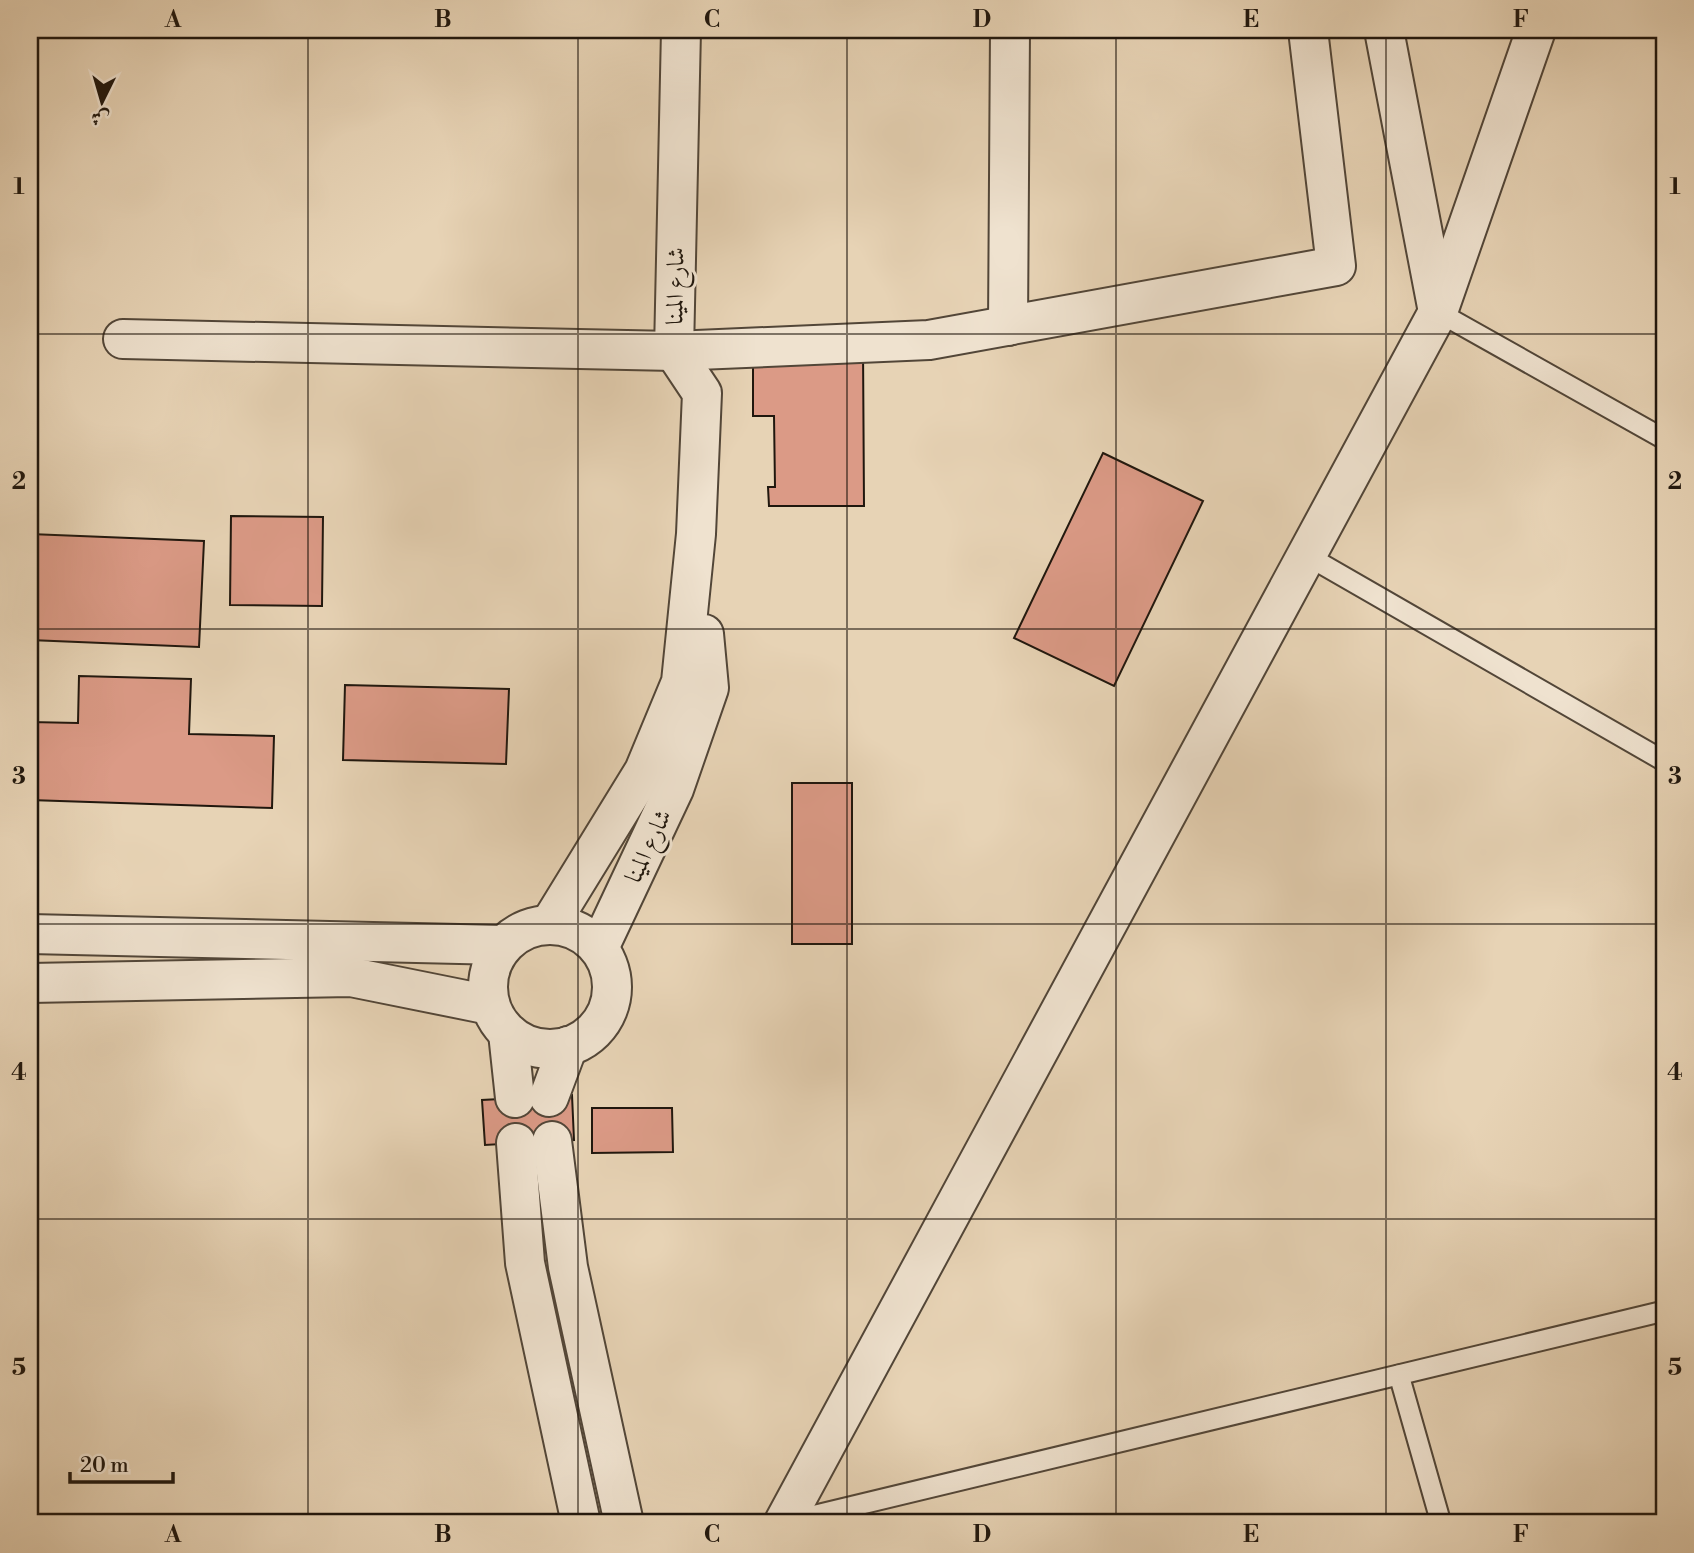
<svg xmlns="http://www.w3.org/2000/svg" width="1694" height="1553" font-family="'Libre Bodoni',Amiri,serif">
	<rect width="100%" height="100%" fill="#e7d3b5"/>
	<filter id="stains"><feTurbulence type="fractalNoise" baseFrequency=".00286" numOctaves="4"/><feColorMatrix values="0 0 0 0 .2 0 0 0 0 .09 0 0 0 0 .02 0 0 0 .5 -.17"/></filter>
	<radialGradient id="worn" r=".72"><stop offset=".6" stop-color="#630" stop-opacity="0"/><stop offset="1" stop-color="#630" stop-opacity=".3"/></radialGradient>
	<g fill="#db9a86" stroke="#20170e" stroke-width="2">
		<polygon points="30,265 33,265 32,354 30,354"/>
		<polygon points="863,347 864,506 769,506 768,487 775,487 774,416 753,416 753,348"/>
		<polygon points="1103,453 1203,501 1114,686 1014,638"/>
		<polygon points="231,516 323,517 322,606 230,605"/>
		<polygon points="30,534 204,541 199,647 30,640"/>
		<polygon points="79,676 191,679 189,734 274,736 272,808 30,800 30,722 78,723"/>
		<polygon points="345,685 509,689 506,764 343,760"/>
		<rect x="792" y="783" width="60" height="161"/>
		<polygon points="572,1095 574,1140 485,1145 482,1100"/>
		<polygon points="592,1108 672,1108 673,1152 592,1153"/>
	</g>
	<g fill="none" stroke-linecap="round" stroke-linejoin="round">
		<defs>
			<g id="service">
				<polyline points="1438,312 1664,439"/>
				<polyline points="1306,555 1664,761"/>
				<polyline points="1399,1375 1441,1523"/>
				<polyline points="783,1523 1664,1311"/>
			</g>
			<g id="minor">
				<polyline points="1439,309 1536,30"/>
				<polyline points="1008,326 1010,30"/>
				<polyline points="123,339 674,351 929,340 1336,266 1308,30"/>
				<polyline points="508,1033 515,1098"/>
				<polyline points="549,1097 568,1046"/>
				<polyline points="552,1141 568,1267 624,1523"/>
				<polyline points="516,1143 525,1263 581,1523"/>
				<polyline points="784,1522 1438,312 1384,30"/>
			</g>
			<g id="tertiary">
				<polyline points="550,924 644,771 681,682 696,534 702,393 674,351 681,30"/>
				<circle cx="550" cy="987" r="62"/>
				<polyline points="30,934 503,945"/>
				<polyline points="599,948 674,789 709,688 704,634"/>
				<polyline points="30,983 351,977 490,1005"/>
			</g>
		</defs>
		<use href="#service" stroke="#524638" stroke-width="23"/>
		<use href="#minor" stroke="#524638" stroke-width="42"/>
		<use href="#tertiary" stroke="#524638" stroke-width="42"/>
		<use href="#service" stroke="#efe2cf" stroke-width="19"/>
		<use href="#minor" stroke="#efe2cf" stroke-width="38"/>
		<use href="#tertiary" stroke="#efe2cf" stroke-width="38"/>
	</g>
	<path fill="none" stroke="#20170e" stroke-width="2" stroke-opacity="0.55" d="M308,30V1523M578,30V1523M847,30V1523M1116,30V1523M1386,30V1523M30,334H1664M30,629H1664M30,924H1664M30,1219H1664"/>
	<g text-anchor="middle" stroke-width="6" stroke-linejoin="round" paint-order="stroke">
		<g font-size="24" fill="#20170e" stroke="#efe2cf">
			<text transform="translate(675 286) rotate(-89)" y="8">شارع المينا</text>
			<text transform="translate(648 846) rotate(-65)" y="8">شارع المينا</text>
		</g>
	</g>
	<rect width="1694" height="1553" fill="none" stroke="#e7d3b5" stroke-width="77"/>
	<g transform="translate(102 102) rotate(185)" stroke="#efe2cf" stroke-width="5" paint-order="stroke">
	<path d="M0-5L12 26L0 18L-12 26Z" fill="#20170e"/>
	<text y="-10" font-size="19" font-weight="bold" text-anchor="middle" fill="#20170e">ش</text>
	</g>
	<path d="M70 1472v10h103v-10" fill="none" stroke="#20170e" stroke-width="3.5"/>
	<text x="80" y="1472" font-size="21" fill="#20170e" stroke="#efe2cf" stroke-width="5" paint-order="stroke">20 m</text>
	<rect x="38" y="38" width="1618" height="1476" fill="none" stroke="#20170e" stroke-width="2.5"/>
	<g font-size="23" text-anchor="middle" font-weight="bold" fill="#20170e">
		<text x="173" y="27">A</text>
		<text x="443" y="27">B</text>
		<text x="712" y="27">C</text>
		<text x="982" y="27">D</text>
		<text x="1251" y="27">E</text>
		<text x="1521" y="27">F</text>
		<text x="19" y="194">1</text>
		<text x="1675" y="194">1</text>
		<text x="19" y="489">2</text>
		<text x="1675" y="489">2</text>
		<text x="19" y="784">3</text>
		<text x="1675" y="784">3</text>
		<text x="19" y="1080">4</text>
		<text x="1675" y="1080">4</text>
		<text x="19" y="1375">5</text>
		<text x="1675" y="1375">5</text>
		<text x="173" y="1542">A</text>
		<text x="443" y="1542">B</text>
		<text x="712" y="1542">C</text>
		<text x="982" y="1542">D</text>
		<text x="1251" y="1542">E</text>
		<text x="1521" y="1542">F</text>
	</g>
	<rect width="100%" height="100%" filter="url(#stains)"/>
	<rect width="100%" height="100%" fill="url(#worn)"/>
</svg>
